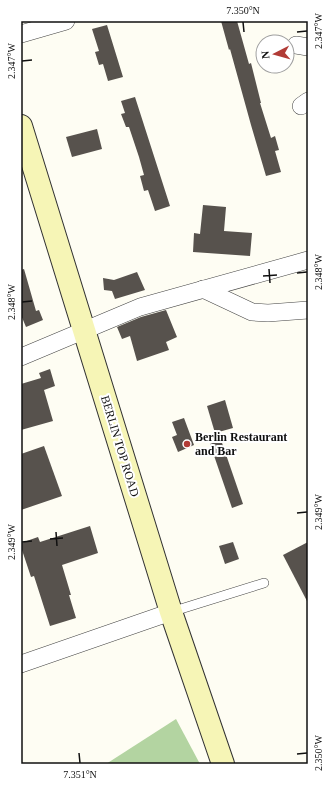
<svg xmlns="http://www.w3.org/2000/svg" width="329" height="785" font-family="'Times New Roman',serif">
	<rect width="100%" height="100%" fill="#fefdf3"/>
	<polygon fill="#b3d4a1" points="176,719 200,764 106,764"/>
	<g fill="#57524d">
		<polygon points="221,21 237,21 249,64 251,63 261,103 260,103 271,138 275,136 279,150 275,151 281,172 266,176 251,125 230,49 229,50"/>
		<polygon points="107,25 123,77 108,81 103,64 99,65 95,52 99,51 92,29"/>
		<polygon points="135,97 170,206 155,211 148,190 144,191 140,176 144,175 139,157 129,127 126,127 121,114 125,113 121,101"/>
		<polygon points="97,129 102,149 72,157 66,137"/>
		<polygon points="203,205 226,207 224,231 252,233 250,256 193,252 194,233 200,234"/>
		<polygon points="24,269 36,311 39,310 43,320 26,327 21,315 21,270"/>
		<polygon points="137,272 145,290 115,299 112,291 104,290 103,278 114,280"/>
		<polygon points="166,310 177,337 166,342 169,350 137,361 130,336 122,339 117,327 141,317"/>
		<polygon points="50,369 55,386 44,390 53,421 21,430 21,384 41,378 39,373"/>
		<polygon points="225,400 233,428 215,433 207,406"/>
		<polygon points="184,418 194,445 178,452 172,437 177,435 172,422"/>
		<polygon points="221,440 243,504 232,508 210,444"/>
		<polygon points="44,446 62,496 21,510 21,454"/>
		<polygon points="90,526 98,553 62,565 71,595 69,595 76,618 50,626 34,576 31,577 21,547 21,543 38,537 40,542"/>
		<polygon points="233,542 239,559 225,564 219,546"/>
		<polygon points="308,542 308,603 283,555"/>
	</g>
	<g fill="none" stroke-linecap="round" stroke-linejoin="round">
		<defs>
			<polyline id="lane" points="171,612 264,583"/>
			<g id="street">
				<polyline points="21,34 66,21"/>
				<polyline points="296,45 308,47"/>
				<polyline points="301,106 308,101"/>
				<polyline points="203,289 252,312 268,313 308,310"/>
				<polyline points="21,357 140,307 308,260"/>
				<polyline points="21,664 171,612"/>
			</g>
			<polyline id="secondary" points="21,126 171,612 223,764"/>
		</defs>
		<use href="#lane" stroke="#434343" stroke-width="10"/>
		<use href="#street" stroke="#434343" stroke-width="18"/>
		<use href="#secondary" stroke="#323232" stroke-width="24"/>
		<use href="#lane" stroke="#fff" stroke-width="9"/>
		<use href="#street" stroke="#fff" stroke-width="17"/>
		<use href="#secondary" stroke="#f6f5b6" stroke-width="22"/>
	</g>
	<path fill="none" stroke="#101010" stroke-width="1.5" d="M243,22L244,32M297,32L307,31M22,61L32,60M269,269L270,283M297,273L307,272M263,276L277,275M22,302L32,301M297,513L307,512M56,532L57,546M50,539L63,538M22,542L32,541M79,753L80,763M297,754L307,753"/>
	<circle fill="#b13b36" stroke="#fff" stroke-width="1.5" cx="187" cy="444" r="4"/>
	<g text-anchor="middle" stroke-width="4" stroke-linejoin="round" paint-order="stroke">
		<g font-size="12" font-weight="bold" fill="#101010" stroke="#fff" text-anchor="start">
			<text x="195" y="441">Berlin Restaurant<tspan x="195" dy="14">and Bar</tspan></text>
		</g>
		<g font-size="12" fill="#101010" stroke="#fff">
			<text transform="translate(120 446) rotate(73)" y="4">BERLIN TOP ROAD</text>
		</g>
	</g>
	<rect width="329" height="785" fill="none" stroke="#ffffff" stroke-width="44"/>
	<g transform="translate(275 54) rotate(264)"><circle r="19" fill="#ffffff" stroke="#9f9f9f"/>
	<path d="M0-3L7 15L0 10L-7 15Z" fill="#b13b36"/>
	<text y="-6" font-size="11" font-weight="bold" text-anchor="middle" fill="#101010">N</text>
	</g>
	<rect x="22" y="22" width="285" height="741" fill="none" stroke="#101010" stroke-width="1.5"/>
	<g font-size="10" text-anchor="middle" fill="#101010">
		<text x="243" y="14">7.350°N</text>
		<text transform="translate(318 31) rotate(-90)" y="4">2.347°W</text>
		<text transform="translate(11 61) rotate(-90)" y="4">2.347°W</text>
		<text transform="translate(318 272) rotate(-90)" y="4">2.348°W</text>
		<text transform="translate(11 302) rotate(-90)" y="4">2.348°W</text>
		<text transform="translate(318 512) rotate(-90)" y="4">2.349°W</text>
		<text transform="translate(11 542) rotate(-90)" y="4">2.349°W</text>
		<text transform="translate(318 753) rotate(-90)" y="4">2.350°W</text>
		<text x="80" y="778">7.351°N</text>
	</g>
</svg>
